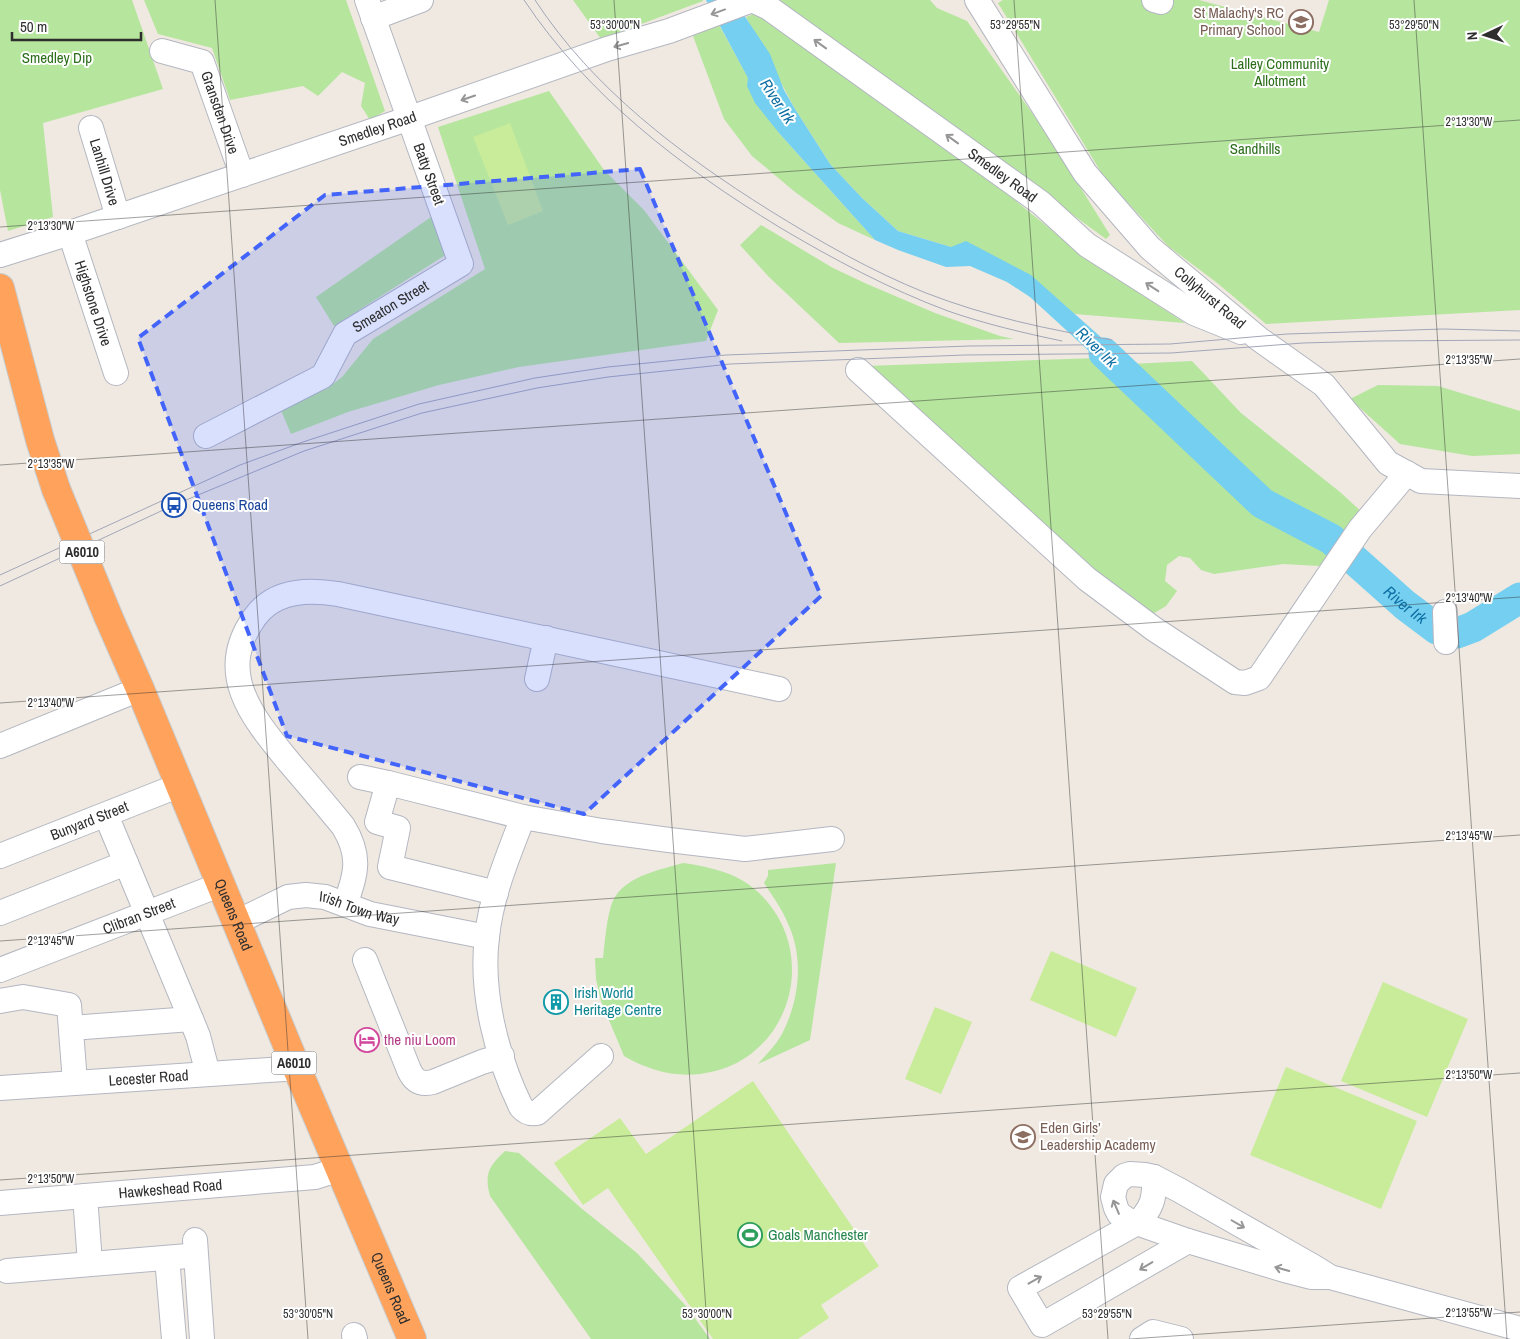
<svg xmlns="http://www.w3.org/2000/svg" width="1520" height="1339" font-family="'Archivo Narrow',sans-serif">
	<rect width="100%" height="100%" fill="#efe9e1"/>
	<g fill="#b6e59e">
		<polygon points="0,0 132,0 163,89 43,123 53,217 8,231 0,190"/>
		<polygon points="144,0 346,0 385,111 370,120 361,106 365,83 342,72 318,96 303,86 230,100 212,48 158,34"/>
		<polygon points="573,0 703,0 703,1 601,39"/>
		<polygon points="771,0 930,0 937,8 967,21 1049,137 1110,235 1106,239 999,161"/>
		<polygon points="1003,0 1199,0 1319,32 1329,0 1520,0 1520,310 1266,324 1216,282 1168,246 1104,177 998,3"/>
		<polygon points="753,14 766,17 965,160 1090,261 1185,323 1075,314 951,247 898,231 862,198 830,164 795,109 746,17"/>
		<polygon points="719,25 779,133 875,240 838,223 795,192 752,156 724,119 693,36"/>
		<polygon points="549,91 604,170 644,210 718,310 706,341 519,367 439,385 348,412 291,434 280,408 328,388 342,377 373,339 485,269 438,127"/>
		<polygon points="431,217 447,254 334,326 316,297"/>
		<polygon points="761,225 833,268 867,284 935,313 1000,336 1014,339 839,343 768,276 740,245"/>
		<polygon points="1097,358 1211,468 1256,507 1325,544 1335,552 1319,566 1283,564 1214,574 1201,570 1190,558 1179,556 1167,565 1165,581 1177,591 1166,606 1151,615 1123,597 865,366"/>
		<polygon points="1192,361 1241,413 1340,492 1364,514 1346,540 1267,495 1175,412 1145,382 1131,364"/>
		<polygon points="1378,385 1438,386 1520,411 1520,454 1472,456 1400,444 1350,399"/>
		<path d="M683,863C710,867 739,873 759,893C823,954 789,1064 700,1074C673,1077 648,1070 624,1056L601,1001L596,979L595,958H603C605,943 607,909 615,897C629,875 660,870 683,863Z"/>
		<path d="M836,863L810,1040L758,1064C766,1055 776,1045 782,1034C799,1001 804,960 789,926C783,910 773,897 764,883L768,876V870Z"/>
		<path d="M505,1151L519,1153L581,1208L637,1253L686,1306L710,1339H591L490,1196C484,1174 489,1166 505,1151Z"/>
	</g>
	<g fill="#c9ec9a">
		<polygon points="510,123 543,211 508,225 473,137"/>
		<polygon points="1051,951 1137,988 1116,1037 1030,1000"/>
		<polygon points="1383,982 1468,1019 1427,1117 1341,1081"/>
		<polygon points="935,1007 972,1022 941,1094 905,1079"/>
		<polygon points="1286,1067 1417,1121 1381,1209 1250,1155"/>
		<polygon points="753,1081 879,1266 821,1305 829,1318 798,1339 713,1339 608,1188 583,1205 554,1163 620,1118 646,1154"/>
	</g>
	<polygon fill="#75cff0" points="706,0 734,0 770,54 784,90 795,109 830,164 862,198 898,231 951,247 966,241 1031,275 1131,364 1145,382 1125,384 1030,297 1007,282 970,266 946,267 898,250 875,240 779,133 755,103 747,86 748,78"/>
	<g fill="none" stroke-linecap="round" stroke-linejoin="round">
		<path stroke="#75cff0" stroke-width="31" id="s1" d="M1104,353L1262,503L1331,539L1405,605L1437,629L1457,633L1473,627L1520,598"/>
		<defs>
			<g id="minor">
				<path id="s2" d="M752,0L769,8L1041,203L1087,245L1194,313L1241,332"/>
				<path id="s3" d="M977,0L1085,173L1150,248L1259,339L1324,385L1388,463L1421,481L1520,486"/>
				<polyline points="1154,0 1161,2"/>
				<polyline points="373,18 421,0"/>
				<path id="s4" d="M162,51L202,62L242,175"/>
				<path id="s5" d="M91,128L118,217"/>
				<path id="s6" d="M70,233L116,373"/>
				<path id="s7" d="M0,255L70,233L410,118L607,49L669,31L752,0"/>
				<polyline points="858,370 1087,579 1154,629 1235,682 1245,683 1259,678 1360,529 1407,473"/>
				<path id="s8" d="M206,436L323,376L345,334L461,264L367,0"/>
				<polyline points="1445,612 1446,642"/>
				<polyline points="537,679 546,638"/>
				<polyline points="0,746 140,689"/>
				<polyline points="360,777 388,783"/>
				<polyline points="106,815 191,1019"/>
				<path d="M523,817C508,856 491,896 487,937C480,992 497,1058 521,1107C526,1113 531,1114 537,1113L601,1056"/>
				<path id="s9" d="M0,856L180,785"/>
				<polyline points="496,893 390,867 398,828 377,822 388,783 523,817 602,831 669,840 745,849 832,839"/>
				<path d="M345,904C357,874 361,855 343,826C325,804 307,783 289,762C253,718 214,673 255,617C274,590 308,589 338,594L779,689"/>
				<polyline points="0,913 126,863"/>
				<path id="s10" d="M237,922L288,897L306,895L325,897L370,914L487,937"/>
				<path d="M365,960L409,1070C414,1081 421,1085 433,1082L482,1062L502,1056"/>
				<path id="s11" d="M0,970L222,884"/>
				<polyline points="0,1001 23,997 69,1005 75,1082"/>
				<polyline points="71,1028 191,1019 198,1036 208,1074"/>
				<path id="s12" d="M0,1088L284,1069L295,1064"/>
				<path d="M1154,1177C1155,1198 1152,1209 1137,1223L1020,1288L1042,1325L1188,1241"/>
				<polyline points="85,1196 90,1263"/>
				<path id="s13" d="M0,1203L315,1177L340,1169"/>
				<polyline points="195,1240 202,1339"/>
				<polyline points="167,1258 174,1339"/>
				<polyline points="7,1271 188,1256"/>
				<polyline points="1330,1277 1314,1267 1179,1190 1154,1177 1145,1175 1130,1174 1124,1176 1116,1184 1113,1197 1116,1208 1119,1214 1128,1220 1188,1241 1288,1271 1311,1277 1330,1277 1520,1329"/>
				<polyline points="354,1335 355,1339"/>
				<polyline points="1142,1339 1153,1332 1181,1339"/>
			</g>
			<g id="highway">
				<polyline points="0,288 40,440 56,489"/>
				<path id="s14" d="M108,616L140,689L295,1064L412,1339"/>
			</g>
		</defs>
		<use href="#minor" stroke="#b4b7c1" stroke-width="26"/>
		<use href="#highway" stroke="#c9c9c9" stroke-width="30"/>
		<use href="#minor" stroke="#fff" stroke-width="24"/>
		<use href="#highway" stroke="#ffa35c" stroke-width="28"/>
		<g stroke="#a3a6b8" stroke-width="1">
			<path d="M524,0C588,96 681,167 779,227C833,259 889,289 948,311C985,324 1024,333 1062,341"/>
			<path d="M535,0C593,89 680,154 769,210C819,241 871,271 926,293C985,316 1049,330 1112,340"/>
			<polyline points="0,575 240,465 303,442 419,404 535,378 608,367 726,355 969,346 1170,344 1287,334 1443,329 1520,331"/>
			<polyline points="0,586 174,505 304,451 422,413 537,388 608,377 730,364 965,355 1171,353 1303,343 1375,341 1520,340"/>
		</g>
		<defs>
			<polyline id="highway-bridge" points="56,489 108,616"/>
		</defs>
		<use href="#highway-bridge" stroke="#c9c9c9" stroke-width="30" stroke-linecap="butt"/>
		<use href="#highway-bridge" stroke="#ffa35c" stroke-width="28"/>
	</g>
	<defs><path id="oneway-shaft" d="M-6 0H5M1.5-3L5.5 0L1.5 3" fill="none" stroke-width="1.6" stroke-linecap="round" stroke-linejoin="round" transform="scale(1.25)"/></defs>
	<g stroke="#969696">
		<use href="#oneway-shaft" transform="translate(718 12) rotate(160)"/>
		<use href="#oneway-shaft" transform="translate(820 44) rotate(-144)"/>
		<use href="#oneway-shaft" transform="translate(621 45) rotate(164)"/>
		<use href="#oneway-shaft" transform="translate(468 98) rotate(161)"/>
		<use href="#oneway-shaft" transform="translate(952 139) rotate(-144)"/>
		<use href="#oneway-shaft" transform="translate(1152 287) rotate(-147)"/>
		<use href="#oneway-shaft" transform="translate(1116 1207) rotate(-113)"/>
		<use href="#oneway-shaft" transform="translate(1238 1224) rotate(30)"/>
		<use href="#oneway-shaft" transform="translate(1146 1266) rotate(149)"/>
		<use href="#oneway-shaft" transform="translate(1282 1269) rotate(-164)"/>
		<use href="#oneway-shaft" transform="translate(1035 1280) rotate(-29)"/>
	</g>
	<path fill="#4264fb" fill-opacity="0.2" stroke="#4264fb" stroke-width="4" stroke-dasharray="10 6" stroke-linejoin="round" d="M640,169L821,596L584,814L287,736L138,338L325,195Z"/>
	<path fill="none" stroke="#2e2e2e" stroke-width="1" stroke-opacity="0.45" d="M215,0L308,1339M614,0L708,1339M1014,0L1108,1339M1414,0L1507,1339M0,227L1520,120M0,465L1520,359M0,703L1520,597M0,941L1520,835M0,1180L1520,1073M1130,1339L1520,1312"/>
	<defs>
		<symbol id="school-ring" viewBox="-11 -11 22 22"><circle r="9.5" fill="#fff" stroke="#8d6e63" stroke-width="1.5"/><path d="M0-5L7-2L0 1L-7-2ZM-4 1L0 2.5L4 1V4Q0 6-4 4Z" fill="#8d6e63"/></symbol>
		<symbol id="bus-ring" viewBox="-11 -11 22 22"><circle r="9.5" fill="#fff" stroke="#1a4fb4" stroke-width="1.5"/><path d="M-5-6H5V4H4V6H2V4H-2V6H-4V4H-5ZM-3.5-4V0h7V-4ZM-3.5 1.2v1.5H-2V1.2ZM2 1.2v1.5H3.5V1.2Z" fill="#1a4fb4"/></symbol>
		<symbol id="building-ring" viewBox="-11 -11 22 22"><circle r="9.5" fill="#fff" stroke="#0f9aa8" stroke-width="1.5"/><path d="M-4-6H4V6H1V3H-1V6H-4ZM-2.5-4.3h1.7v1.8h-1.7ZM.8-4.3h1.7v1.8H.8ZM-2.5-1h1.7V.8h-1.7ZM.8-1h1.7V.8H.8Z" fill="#0f9aa8"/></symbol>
		<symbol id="hotel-ring" viewBox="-11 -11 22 22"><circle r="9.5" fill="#fff" stroke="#d1479c" stroke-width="1.5"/><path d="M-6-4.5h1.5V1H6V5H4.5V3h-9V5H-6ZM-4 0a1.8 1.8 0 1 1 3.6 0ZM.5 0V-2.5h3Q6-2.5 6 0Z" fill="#d1479c"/></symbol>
		<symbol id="stadium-ring" viewBox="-11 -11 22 22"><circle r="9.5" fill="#fff" stroke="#2e9e5b" stroke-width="1.5"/><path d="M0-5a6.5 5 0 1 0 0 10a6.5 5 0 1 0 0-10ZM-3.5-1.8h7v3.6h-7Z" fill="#2e9e5b"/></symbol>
	</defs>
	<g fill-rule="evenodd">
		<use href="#school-ring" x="1287" y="8" width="28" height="28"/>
		<use href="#bus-ring" x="160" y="491" width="28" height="28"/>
		<use href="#building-ring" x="542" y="988" width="28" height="28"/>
		<use href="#hotel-ring" x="353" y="1026" width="28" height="28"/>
		<use href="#school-ring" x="1009" y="1123" width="28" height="28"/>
		<use href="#stadium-ring" x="736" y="1221" width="28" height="28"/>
	</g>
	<g text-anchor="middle" stroke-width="4" stroke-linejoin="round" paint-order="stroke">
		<g fill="#fff" stroke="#6d6d6d" stroke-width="1">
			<rect x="59.5" y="540.5" width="45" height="23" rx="4"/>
			<rect x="271.5" y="1051.5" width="45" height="23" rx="4"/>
		</g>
		<g font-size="14" font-weight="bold" fill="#2e2e2e">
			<text x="82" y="557">A6010</text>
			<text x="294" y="1068">A6010</text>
		</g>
		<g font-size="15" fill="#785e54" stroke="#fff" text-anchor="end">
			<text x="1284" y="18">St Malachy's RC<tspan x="1284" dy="17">Primary School</tspan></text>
			<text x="1040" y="1133" text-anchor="start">Eden Girls’<tspan x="1040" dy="17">Leadership Academy</tspan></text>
		</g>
		<g font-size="15" fill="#2c6e1b" stroke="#fff">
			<text x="57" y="63">Smedley Dip</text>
			<text x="1280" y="69">Lalley Community<tspan x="1280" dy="17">Allotment</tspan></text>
			<text x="1255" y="154">Sandhills</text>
		</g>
		<g font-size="15" fill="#2e2e2e" stroke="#fff">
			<text dy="5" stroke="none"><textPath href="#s4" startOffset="95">Gransden Drive</textPath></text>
			<text dy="5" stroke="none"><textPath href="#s7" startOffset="398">Smedley Road</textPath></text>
			<text dy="5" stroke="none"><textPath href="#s5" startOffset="46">Lanhill Drive</textPath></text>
			<text transform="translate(429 174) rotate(70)" y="5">Batty Street</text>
			<text dy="5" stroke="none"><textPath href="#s2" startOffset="306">Smedley Road</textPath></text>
			<text dy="5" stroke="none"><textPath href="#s3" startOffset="381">Collyhurst Road</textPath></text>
			<text dy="5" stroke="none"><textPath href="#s6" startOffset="74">Highstone Drive</textPath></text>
			<text dy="5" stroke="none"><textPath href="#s8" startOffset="232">Smeaton Street</textPath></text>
			<text dy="5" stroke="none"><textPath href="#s9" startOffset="96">Bunyard Street</textPath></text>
			<text dy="5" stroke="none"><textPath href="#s10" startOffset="130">Irish Town Way</textPath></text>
			<text dy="5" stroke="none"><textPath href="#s14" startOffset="324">Queens Road</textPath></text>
			<text dy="5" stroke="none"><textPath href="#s11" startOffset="149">Clibran Street</textPath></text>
			<text dy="5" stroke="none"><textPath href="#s12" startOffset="149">Lecester Road</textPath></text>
			<text dy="5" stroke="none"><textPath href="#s13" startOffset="171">Hawkeshead Road</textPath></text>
			<text dy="5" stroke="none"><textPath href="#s14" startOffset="729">Queens Road</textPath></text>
		</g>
		<g font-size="15" fill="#164399" stroke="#fff" text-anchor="start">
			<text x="192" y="510">Queens Road</text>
		</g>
		<g font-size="15" fill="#0d838f" stroke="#fff" text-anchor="start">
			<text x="574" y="998">Irish World<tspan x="574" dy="17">Heritage Centre</tspan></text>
		</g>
		<g font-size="15" fill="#b23c85" stroke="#fff" text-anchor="start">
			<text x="384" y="1045">the niu Loom</text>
		</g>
		<g font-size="15" fill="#27864d" stroke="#fff" text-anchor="start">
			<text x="768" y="1240">Goals Manchester</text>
		</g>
		<g font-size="16" font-style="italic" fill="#0d6fa3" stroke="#fff">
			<text transform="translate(778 101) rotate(57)" y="6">River Irk</text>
			<text transform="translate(1097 347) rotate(44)" y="6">River Irk</text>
			<text dy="6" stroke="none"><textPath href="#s1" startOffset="395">River Irk</textPath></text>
		</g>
	</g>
	<g font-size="12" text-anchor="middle" fill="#2e2e2e" stroke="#fff" stroke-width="4" stroke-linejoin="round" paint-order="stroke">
		<text x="615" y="29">53°30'00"N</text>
		<text x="1015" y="29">53°29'55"N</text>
		<text x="1414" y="29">53°29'50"N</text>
		<text x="1469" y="126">2°13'30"W</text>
		<text x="51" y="230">2°13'30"W</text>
		<text x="1469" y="364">2°13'35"W</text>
		<text x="51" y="468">2°13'35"W</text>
		<text x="1469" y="602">2°13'40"W</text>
		<text x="51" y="707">2°13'40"W</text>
		<text x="1469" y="840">2°13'45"W</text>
		<text x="51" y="945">2°13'45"W</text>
		<text x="1469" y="1079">2°13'50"W</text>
		<text x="51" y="1183">2°13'50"W</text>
		<text x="1469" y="1317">2°13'55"W</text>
		<text x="308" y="1318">53°30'05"N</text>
		<text x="707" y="1318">53°30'00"N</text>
		<text x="1107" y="1318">53°29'55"N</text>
	</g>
	<g transform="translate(1485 35) rotate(266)" stroke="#ffffff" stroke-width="4" paint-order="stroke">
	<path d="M0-4L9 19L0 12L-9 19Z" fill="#2e2e2e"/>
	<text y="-8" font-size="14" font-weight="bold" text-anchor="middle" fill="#2e2e2e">N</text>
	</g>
	<path d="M12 32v8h129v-8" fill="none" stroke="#2e2e2e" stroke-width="2.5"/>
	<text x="20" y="32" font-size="15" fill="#2e2e2e" stroke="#ffffff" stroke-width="4" paint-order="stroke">50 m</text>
</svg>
